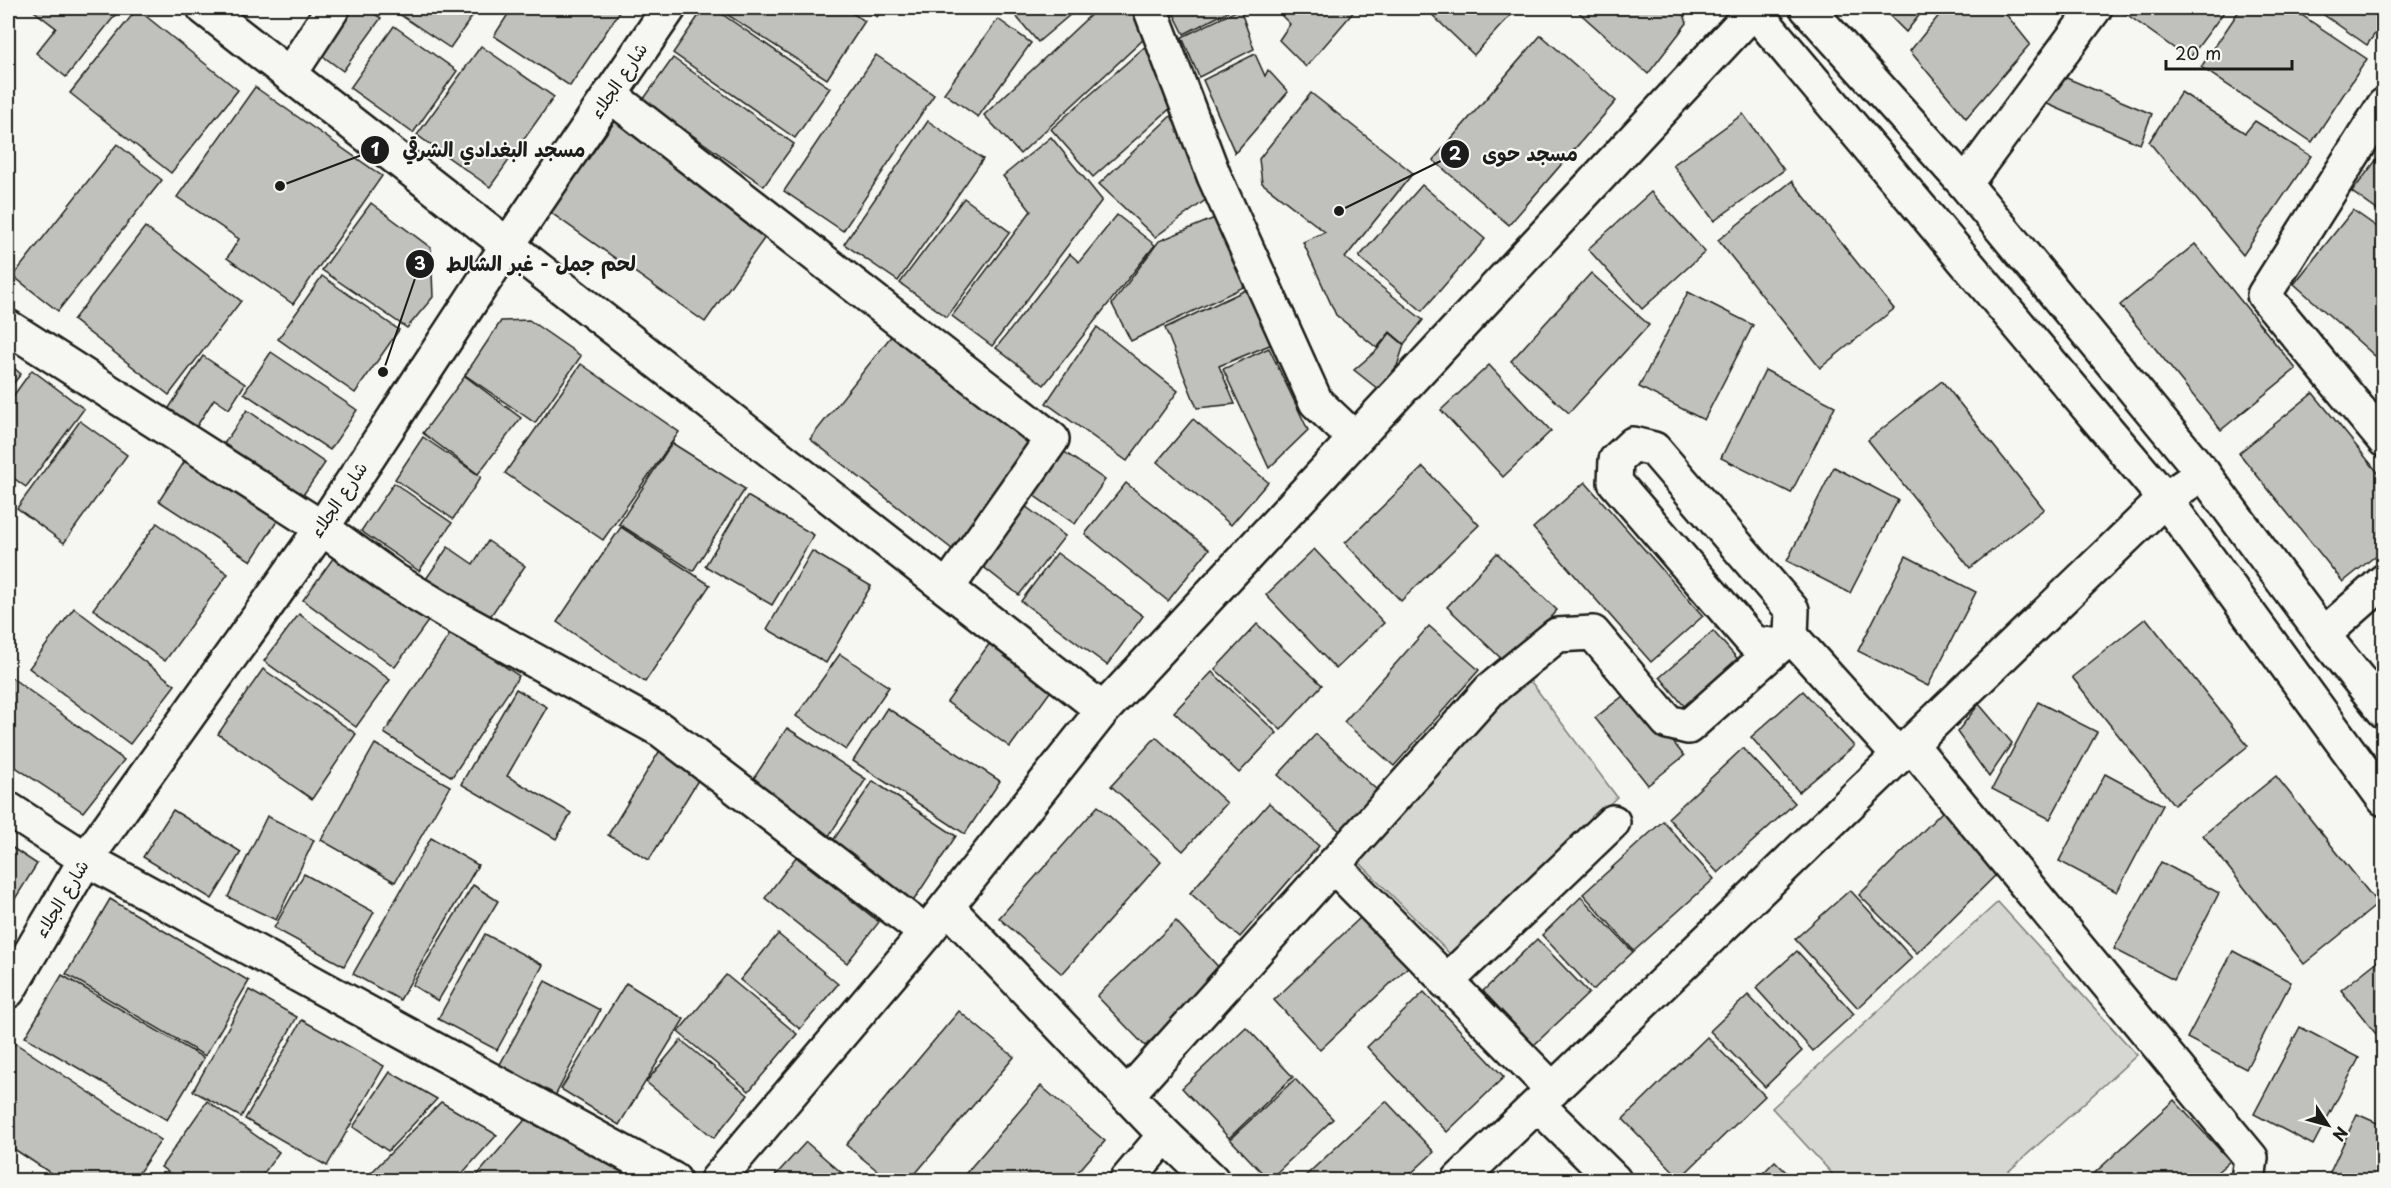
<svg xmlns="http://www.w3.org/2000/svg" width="2391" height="1188" font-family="'Playpen Sans','Playpen Sans Arabic',sans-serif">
	<rect width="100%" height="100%" fill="#f6f6f2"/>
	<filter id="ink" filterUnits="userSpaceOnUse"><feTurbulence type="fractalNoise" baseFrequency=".0167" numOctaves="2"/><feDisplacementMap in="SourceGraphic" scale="12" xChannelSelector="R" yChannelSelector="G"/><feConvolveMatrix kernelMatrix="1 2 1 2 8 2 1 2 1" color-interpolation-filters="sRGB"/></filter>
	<g filter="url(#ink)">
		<g fill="#d6d6d2" stroke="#797977" stroke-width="1.5">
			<polygon points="1526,675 1617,797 1452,956 1356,859"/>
			<polygon points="1998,902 2137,1055 1999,1180 1838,1180 1772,1108"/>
		</g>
		<g fill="#c0c0bd" stroke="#1c1c1c" stroke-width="1.5">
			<polygon points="30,8 121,8 66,77 36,53 56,28"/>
			<polygon points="347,8 365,8 381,18 343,71 316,51"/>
			<polygon points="390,8 478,8 450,48"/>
			<polygon points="512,8 622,8 570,86 494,36"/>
			<polygon points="704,8 713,8 830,88 795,138 673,53"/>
			<polygon points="717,8 844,8 865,21 827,79"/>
			<polygon points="863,8 883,8 877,17"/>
			<polygon points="1009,8 1078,8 1038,42"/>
			<polygon points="1098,8 1134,8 1146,37 1020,154 984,115"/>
			<polygon points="1171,8 1235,8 1184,34"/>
			<polygon points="1274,8 1357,8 1306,67 1279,40 1290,24"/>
			<polygon points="1425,8 1517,8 1474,55"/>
			<polygon points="1574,8 1682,8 1687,23 1648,74"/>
			<polygon points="1882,8 1925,8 1906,32"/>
			<polygon points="1945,8 2001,8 2030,44 1966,118 1910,51"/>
			<polygon points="2118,8 2227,8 2189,59"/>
			<polygon points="2241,8 2291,8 2367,59 2312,142 2201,67"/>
			<polygon points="2314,8 2384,8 2384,21 2367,45"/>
			<polygon points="137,9 238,90 171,173 70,93"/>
			<polygon points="1240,9 1254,49 1199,77 1182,37"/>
			<polygon points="998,19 1031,43 978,117 944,93"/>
			<polygon points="394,26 457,71 413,133 350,88"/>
			<polygon points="1541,35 1616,101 1509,225 1433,160"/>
			<polygon points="1147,45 1174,105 1093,177 1051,129"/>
			<polygon points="481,46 554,97 490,187 417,135"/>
			<polygon points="1255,54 1265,76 1268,70 1288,92 1235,153 1203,80"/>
			<polygon points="876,55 934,95 843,231 784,191"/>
			<polygon points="673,58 794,144 764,186 643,100"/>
			<polygon points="2057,74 2152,114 2140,144 2045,103"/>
			<polygon points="255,87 382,176 293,304 227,258 239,239 177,197"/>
			<polygon points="2181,92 2245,133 2255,121 2311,156 2243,255 2149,142"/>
			<polygon points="1311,93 1413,173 1345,258 1423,320 1404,344 1390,332 1377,348 1336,315 1303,242 1325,232 1262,183 1259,159"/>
			<polygon points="626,106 780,216 705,322 550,212"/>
			<polygon points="1176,111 1211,196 1155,237 1099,184"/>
			<polygon points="1743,114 1784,170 1714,221 1673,165"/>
			<polygon points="928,121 983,159 898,281 844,244"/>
			<polygon points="1051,137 1102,200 992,346 952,316 1031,211 1003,176"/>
			<polygon points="117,144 162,180 58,311 13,276"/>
			<polygon points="2377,159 2384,164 2384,215 2352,192"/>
			<polygon points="1792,181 1894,309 1820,368 1718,240"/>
			<polygon points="1422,185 1485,239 1422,311 1359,257"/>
			<polygon points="1651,192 1705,252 1642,309 1588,249"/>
			<polygon points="964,198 1010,232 947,317 900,283"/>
			<polygon points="371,203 431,248 433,297 407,328 322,270"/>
			<polygon points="2353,210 2384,232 2384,347 2375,356 2294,284"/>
			<polygon points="1117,215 1155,245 1044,385 996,348 1070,254 1079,262"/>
			<polygon points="1222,215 1250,284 1131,341 1112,304 1159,241"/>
			<polygon points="145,227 241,301 169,395 73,320"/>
			<polygon points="2195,244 2296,369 2221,430 2120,305"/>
			<polygon points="1591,273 1649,325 1569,413 1511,361"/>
			<polygon points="322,276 399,330 355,393 278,339"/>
			<polygon points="1250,288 1272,344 1219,366 1235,404 1197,408 1165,328"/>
			<polygon points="1688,292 1753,325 1704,420 1639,387"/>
			<polygon points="529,320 581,356 535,423 465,375 501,321"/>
			<polygon points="1097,327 1178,391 1127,461 1046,403"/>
			<polygon points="1390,333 1404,345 1397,366 1378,389 1354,370 1377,350"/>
			<polygon points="892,335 1033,445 952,549 810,439"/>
			<polygon points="1269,348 1308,430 1269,468 1223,369"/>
			<polygon points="271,352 357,410 330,450 244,393"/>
			<polygon points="203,356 245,384 229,409 214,399 195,429 167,411"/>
			<polygon points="8,363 21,374 8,390"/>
			<polygon points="581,364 679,432 603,540 505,473"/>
			<polygon points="1489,365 1551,431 1503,477 1441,410"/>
			<polygon points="32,370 84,409 26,487 8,474 8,403"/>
			<polygon points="1765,370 1835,406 1791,493 1721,458"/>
			<polygon points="465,376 521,418 478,474 423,433"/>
			<polygon points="1942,381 2044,509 1970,568 1868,440"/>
			<polygon points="2313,393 2384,480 2384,549 2343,582 2239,453"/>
			<polygon points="247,410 325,463 299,501 221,448"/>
			<polygon points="1193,419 1268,482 1231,525 1157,462"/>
			<polygon points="80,421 127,455 64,543 17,508"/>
			<polygon points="423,437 481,477 453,519 395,479"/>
			<polygon points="672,443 745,489 693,571 619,524"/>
			<polygon points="192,450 285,509 251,561 159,501"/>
			<polygon points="1063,451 1105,480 1075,524 1033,495"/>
			<polygon points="1423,467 1479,525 1401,601 1345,543"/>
			<polygon points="1834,467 1898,500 1850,593 1787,561"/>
			<polygon points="1585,482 1703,616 1651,662 1533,528"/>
			<polygon points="394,483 452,523 419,571 361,531"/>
			<polygon points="1126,483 1209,549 1168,601 1085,534"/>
			<polygon points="747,496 814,535 772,605 705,566"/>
			<polygon points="1021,503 1065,536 1019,595 976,561"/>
			<polygon points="157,523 228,574 165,661 93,609"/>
			<polygon points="621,527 710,585 645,682 557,622"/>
			<polygon points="347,539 439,606 395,667 303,600"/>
			<polygon points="488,541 525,566 487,621 426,579 448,547 473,564"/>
			<polygon points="1314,549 1384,623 1336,669 1266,595"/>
			<polygon points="812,551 871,586 826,663 767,629"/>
			<polygon points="1057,553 1143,616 1107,665 1021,601"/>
			<polygon points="1497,553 1557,610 1507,664 1447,607"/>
			<polygon points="1906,556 1976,592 1928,686 1858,651"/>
			<polygon points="74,608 175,685 130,744 29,668"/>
			<polygon points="299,614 390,680 356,727 264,661"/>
			<polygon points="2146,618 2248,746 2174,805 2072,677"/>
			<polygon points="1257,624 1322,685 1281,730 1215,669"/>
			<polygon points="1429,626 1479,670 1394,766 1344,722"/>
			<polygon points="452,631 519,676 452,777 384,733"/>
			<polygon points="1713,631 1743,665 1689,712 1660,677"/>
			<polygon points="995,636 1058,681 1010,747 947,702"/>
			<polygon points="840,654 889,687 846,750 796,716"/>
			<polygon points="263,669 356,734 312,799 218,734"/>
			<polygon points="1212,672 1277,733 1239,773 1174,712"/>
			<polygon points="8,675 124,760 83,812 8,762"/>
			<polygon points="516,689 547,707 507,776 571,813 556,839 461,784"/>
			<polygon points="1632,689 1684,756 1648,785 1595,718"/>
			<polygon points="1803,691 1854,746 1799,792 1751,737"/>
			<polygon points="2038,702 2097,732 2050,819 1992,789"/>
			<polygon points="1979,704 2012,743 1989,777 1957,732"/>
			<polygon points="887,708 1000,781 965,834 853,761"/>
			<polygon points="787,728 866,779 827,839 748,787"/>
			<polygon points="1316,734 1378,791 1341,832 1278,775"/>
			<polygon points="1156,737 1227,803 1183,851 1111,786"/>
			<polygon points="375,744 450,786 395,882 321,840"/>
			<polygon points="662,747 703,772 649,860 608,835"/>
			<polygon points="1743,748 1795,803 1718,873 1668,818"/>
			<polygon points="2105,774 2163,805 2117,892 2059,861"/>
			<polygon points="2276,776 2378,904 2304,964 2203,835"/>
			<polygon points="873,781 956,836 910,906 826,851"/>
			<polygon points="1269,803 1319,846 1240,937 1190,893"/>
			<polygon points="1098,806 1161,862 1062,974 999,918"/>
			<polygon points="1946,808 2005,866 1917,953 1859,895"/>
			<polygon points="173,810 241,852 212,899 143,857"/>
			<polygon points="267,816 314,840 276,920 228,897"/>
			<polygon points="1663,821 1714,879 1634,951 1583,894"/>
			<polygon points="431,838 478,865 400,1000 353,974"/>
			<polygon points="8,845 37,864 8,910"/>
			<polygon points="796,857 879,922 847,963 765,898"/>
			<polygon points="2161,862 2219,893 2174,980 2114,949"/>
			<polygon points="304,874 374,912 344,966 274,928"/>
			<polygon points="473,885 498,901 438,1001 412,985"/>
			<polygon points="1850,890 1912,958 1858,1008 1795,939"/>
			<polygon points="1581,897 1633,952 1593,990 1542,935"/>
			<polygon points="110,899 249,981 205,1056 66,974"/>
			<polygon points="1362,916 1409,966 1320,1050 1274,1000"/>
			<polygon points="1176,921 1223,972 1145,1046 1097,996"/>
			<polygon points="485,934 543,965 497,1050 438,1019"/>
			<polygon points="778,934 838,984 800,1029 740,980"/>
			<polygon points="1537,939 1589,993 1534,1045 1483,991"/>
			<polygon points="1797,951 1854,1014 1813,1051 1756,988"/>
			<polygon points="2233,951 2291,982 2246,1069 2187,1038"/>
			<polygon points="2384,956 2384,1044 2341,990"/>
			<polygon points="62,975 204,1058 167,1120 25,1037"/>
			<polygon points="726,975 797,1034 749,1091 678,1032"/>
			<polygon points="545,981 600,1010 554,1098 498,1068"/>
			<polygon points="626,983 684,1019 619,1125 561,1089"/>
			<polygon points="249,990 297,1017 241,1117 193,1091"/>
			<polygon points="1424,992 1504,1077 1447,1132 1367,1047"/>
			<polygon points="1748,995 1802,1051 1765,1087 1710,1031"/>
			<polygon points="959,1011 1014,1057 910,1180 889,1180 846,1145"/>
			<polygon points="302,1020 384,1066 327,1166 245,1119"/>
			<polygon points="1246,1027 1293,1077 1229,1138 1182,1088"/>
			<polygon points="2300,1027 2359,1058 2313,1145 2254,1114"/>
			<polygon points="1707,1037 1765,1096 1680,1178 1623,1119"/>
			<polygon points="681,1040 748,1095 714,1138 646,1082"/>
			<polygon points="15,1043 161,1140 134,1180 61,1180 8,1145 8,1054"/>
			<polygon points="390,1072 437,1099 388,1151 353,1127"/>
			<polygon points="1295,1079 1333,1119 1269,1180 1230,1139"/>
			<polygon points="1041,1086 1105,1141 1071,1180 960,1180"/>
			<polygon points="2174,1100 2230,1161 2208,1180 2087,1180"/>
			<polygon points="207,1101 279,1152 259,1180 179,1180 161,1167"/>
			<polygon points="1386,1101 1434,1152 1404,1180 1301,1180"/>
			<polygon points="441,1102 497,1135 456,1180 364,1180"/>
			<polygon points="530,1114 651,1180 473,1180"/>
			<polygon points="2357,1114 2384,1126 2384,1180 2331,1180 2327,1179"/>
			<polygon points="806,1142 850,1180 771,1180"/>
			<polygon points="1775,1161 1794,1180 1756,1180"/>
		</g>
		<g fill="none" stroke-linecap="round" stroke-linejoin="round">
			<defs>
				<g id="minor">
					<polyline points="204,8 1103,710"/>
					<polyline points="1150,8 1214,176 1316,402 1354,438"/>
					<polyline points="1752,8 2165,499 2384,799"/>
					<polyline points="1807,8 1965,184 2203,473 2323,635 2384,711"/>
					<polyline points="290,74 333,8"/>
					<polyline points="610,95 1052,439 947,588"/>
					<polyline points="2384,105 2264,295 2384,440"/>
					<polyline points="1965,184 2095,8"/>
					<polyline points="8,327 322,528 394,580 459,619 661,730 926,933"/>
					<polyline points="2323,635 2384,581"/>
					<polyline points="1790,637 1779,646 1754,643 1615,482 1616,460 1633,444 1654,449 1792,610 1791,636 1899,756"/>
					<polyline points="1911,745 2251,1158 2248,1180"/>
					<polyline points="8,809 86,859 674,1180"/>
					<polyline points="1333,865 1553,1090"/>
					<polyline points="947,907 1165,1135 1212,1180"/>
					<polyline points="1446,982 1613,822"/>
					<polyline points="8,991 86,859 322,528 507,246 669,8"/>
					<polyline points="1127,1095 1490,690 1557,635 1593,633 1668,722 1688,727 1779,646"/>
					<polyline points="1538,1105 1614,1180"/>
					<polyline points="717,1180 926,933 1103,710 1756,8"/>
					<polyline points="1127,1180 1165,1135"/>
					<polyline points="1459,1180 2165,499 2203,473"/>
				</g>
			</defs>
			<use href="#minor" stroke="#1c1c1c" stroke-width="38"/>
			<use href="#minor" stroke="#f6f6f2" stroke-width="33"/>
		</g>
	</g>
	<g text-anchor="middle" stroke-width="4.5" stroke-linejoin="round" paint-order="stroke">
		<g font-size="18" fill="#1c1c1c" stroke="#f6f6f2">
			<text transform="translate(619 81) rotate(-56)" y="6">شارع الجلاء</text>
			<text transform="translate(339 500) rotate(-56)" y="6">شارع الجلاء</text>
			<text transform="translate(62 899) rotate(-59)" y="6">شارع الجلاء</text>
		</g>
	</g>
	<path fill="none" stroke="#1c1c1c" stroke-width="2" d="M280 186L375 150M1339 211L1455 154M383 372L420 264"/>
	<g fill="#1c1c1c" stroke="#f6f6f2" stroke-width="2">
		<circle cx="280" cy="186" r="6"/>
		<circle cx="1339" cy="211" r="6"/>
		<circle cx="383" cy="372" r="6"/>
		<circle cx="375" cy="150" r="15"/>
		<circle cx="1455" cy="154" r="15"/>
		<circle cx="420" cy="264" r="15"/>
	</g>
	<g font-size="18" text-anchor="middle" font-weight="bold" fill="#fff">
		<text x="375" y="156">1</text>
		<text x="1455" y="160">2</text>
		<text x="420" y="270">3</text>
	</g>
	<g font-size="20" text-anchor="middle" font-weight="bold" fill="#1c1c1c" stroke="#f6f6f2" stroke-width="4.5" stroke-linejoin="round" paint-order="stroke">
		<text x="494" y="157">مسجد البغدادي الشرقي</text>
		<text x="1530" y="161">مسجد حوى</text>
		<text x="541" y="271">لحم جمل - غبر الشالط</text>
	</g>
	<rect width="2391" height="1188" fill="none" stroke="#f6f6f2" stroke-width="30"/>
	<rect x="15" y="15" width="2361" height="1158" fill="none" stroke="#1c1c1c" stroke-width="2" filter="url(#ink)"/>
	<g transform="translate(2328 1125) rotate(126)" stroke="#f6f6f2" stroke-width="4.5" paint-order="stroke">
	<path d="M0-4.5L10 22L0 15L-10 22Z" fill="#1c1c1c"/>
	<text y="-9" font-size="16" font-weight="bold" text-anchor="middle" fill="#1c1c1c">N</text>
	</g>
	<path d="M2166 60v9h126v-9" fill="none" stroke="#1c1c1c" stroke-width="3"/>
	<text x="2175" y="60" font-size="18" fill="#1c1c1c" stroke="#f6f6f2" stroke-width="4.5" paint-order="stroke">20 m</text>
</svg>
